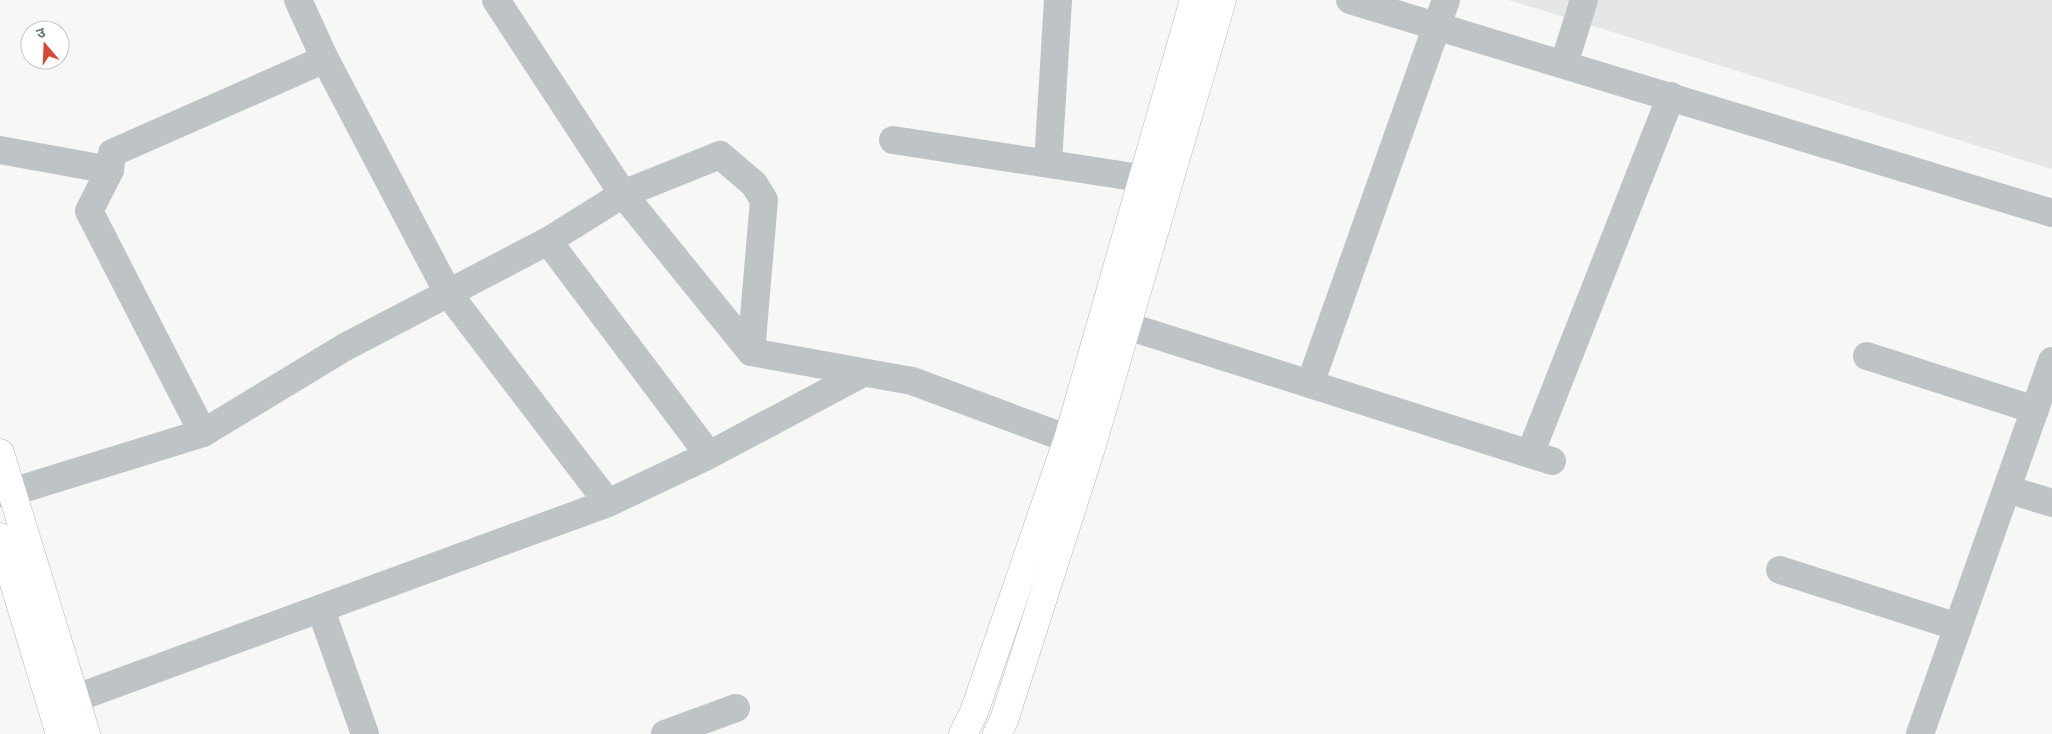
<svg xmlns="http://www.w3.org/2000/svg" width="2052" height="734" font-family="'PT Sans Narrow','Noto Sans Devanagari',sans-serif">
	<rect width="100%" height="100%" fill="#f7f7f5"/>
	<polygon fill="#e5e7e6" points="1508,0 2052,0 2052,169 1532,7"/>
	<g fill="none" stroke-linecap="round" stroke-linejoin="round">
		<defs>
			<g id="major">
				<polyline points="0,453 86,734"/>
				<polyline points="0,537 60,734"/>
				<polyline points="963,734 974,712 1068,439 1194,0"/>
				<polyline points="997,734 1004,720 1091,448 1222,0"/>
			</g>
		</defs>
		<use href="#major" stroke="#b2b8bb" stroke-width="29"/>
		<g stroke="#bec4c6" stroke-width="28">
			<polyline points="298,0 325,59 448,293 608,503"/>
			<polyline points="496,0 623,194 751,352 912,381 1090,447"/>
			<polyline points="1350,0 2052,213"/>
			<polyline points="1564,64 1584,0"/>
			<polyline points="893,140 1166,182"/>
			<polyline points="0,150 110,170 112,153 325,59"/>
			<polyline points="1048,163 1058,0"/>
			<polyline points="110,170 89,211 203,433"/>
			<polyline points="548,241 709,455"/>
			<polyline points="1127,326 1552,461"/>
			<polyline points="1867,356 2035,410"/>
			<polyline points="1310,384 1446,0"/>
			<polyline points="1530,454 1671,96"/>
			<polyline points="2007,489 2052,503"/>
			<polyline points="0,493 12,492 203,433 345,347 548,241 623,194 720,155 754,184 764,200 751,352"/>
			<polyline points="1780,570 1958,627"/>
			<polyline points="321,610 365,734"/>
			<polyline points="52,707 608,503 709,455 863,373"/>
			<polyline points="665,734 736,708"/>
			<polyline points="1920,734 2052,361"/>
		</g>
		<use href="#major" stroke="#fff" stroke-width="28"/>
	</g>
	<g transform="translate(45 45) rotate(341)"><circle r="24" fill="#ffffff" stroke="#c1c8cb"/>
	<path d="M0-4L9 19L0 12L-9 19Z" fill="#d84834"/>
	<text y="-8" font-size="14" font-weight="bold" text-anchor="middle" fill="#64767e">उ</text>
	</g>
</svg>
